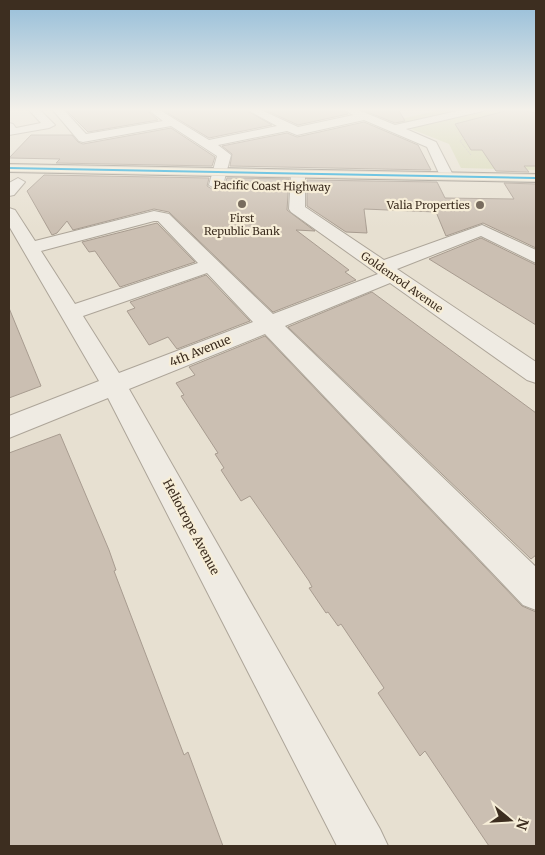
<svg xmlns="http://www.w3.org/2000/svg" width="545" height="855" font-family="Merriweather,serif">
	<rect width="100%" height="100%" fill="#e7e0d1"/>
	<polygon fill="#d6d7b3" points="445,109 526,109 536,112 536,170 461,168 449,144 391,121"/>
	<g fill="#cbbfb2" stroke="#a89c90">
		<polygon points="65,109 149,109 149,112 158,120 88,132"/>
		<polygon points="161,109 244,109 272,125 209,138"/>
		<polygon points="263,109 341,109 348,114 298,125"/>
		<polygon points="360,109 398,109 405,121 395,123"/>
		<polygon points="513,109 536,113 536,166 524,166 529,172 496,171 482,150 471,150 455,124"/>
		<polygon points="364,122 418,145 431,170 230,166 232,154 222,146 287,133 297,137"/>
		<polygon points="171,128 215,157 212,166 56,163 60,159 9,158 31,135 72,135 78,142 83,144"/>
		<polygon points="44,175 209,178 207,186 215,191 224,187 227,178 289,179 287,210 315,231 296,230 349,270 345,272 356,280 273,312 169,212 154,209 73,230 67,221 57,233 52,235 27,191"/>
		<polygon points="307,180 437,182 445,198 514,199 504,183 536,184 536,248 483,223 446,236 436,212 364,209 367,233 346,232 307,206"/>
		<polygon points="157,223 195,262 120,287 95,251 89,252 82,242"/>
		<polygon points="481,238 536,265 536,325 429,259"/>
		<polygon points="206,275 250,321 177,349 168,337 149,345 127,311 135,308 130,302"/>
		<polygon points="372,292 536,413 536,555 531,559 288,327"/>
		<polygon points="9,308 41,386 9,398"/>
		<polygon points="265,336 522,606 536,612 536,846 489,846 425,751 420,756 378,693 384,688 341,624 338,626 328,612 326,613 309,588 312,587 309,581 250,496 241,501 221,470 224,468 215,454 218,453 181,396 184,395 176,383 195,375 189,367"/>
		<polygon points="60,434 109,550 116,570 114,571 184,755 188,752 223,846 9,846 9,453"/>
	</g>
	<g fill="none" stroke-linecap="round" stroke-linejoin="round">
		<defs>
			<g id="minor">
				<polygon points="28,109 39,109 55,125 49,128 9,135 9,123 13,124 16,128 41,123"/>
				<polygon points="52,109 63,109 86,134 163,121 150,111 151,109 158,109 209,140 277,126 246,109 259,109 298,127 353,115 343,109 356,109 395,125 466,109 484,109 483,111 406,129 436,142 454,177 452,180 442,180 427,147 364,120 297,135 287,131 218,145 231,155 223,185 216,189 209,185 217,156 171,126 83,142 79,141"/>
				<path d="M298,170L305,174V207L384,260L482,225L536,250V263L481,236L397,269L536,362V383L527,380L390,283L285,326L536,567V610L523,605L265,334L129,389L380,829L388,846H337L108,398L9,438V416L99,381L9,226V208L15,210L35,241L154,211L169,214L273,314L378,274L291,212L289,209L291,174ZM154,221H158L198,263L75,304L41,251ZM207,273L253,322L119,373L83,316Z"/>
				<polygon points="18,178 25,182 14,195 9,196 9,183"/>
			</g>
			<polygon id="highway" points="9,164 536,174 536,182 9,172"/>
		</defs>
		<use href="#minor" stroke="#ada599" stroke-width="2"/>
		<use href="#highway" stroke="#928b80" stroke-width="2"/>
		<g stroke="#c8c2b9" stroke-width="1" stroke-dasharray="2 1" stroke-linecap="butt">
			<path d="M491,122C506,129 520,125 536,131"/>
			<polyline points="488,125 498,129 504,128"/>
			<polyline points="501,129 501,132 511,133"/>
			<polyline points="506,129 517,131 519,129"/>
			<polyline points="507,134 518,136 526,134 524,131"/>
			<polyline points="517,139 534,157"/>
			<polyline points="471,155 460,141 465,138 517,139 515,136"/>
		</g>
		<use href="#minor" fill="#efebe3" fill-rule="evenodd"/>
		<use href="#highway" fill="#dad1c2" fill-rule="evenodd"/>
		<defs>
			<polygon id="bus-1" points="9,167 536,177 536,179 9,169"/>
		</defs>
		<use href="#bus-1" stroke="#f7eed8" stroke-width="4"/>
		<use href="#bus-1" fill="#06a2dd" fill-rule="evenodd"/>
	</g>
	<linearGradient id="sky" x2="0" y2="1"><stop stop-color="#96bed9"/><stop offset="0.48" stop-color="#f4f1ea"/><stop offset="1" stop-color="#f4f1ea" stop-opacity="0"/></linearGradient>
	<rect width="545" height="228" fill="url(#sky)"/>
	<g fill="#786c5e" stroke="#f7eed8" stroke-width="2">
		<circle cx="242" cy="204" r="5"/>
		<circle cx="480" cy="205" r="5"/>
	</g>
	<g text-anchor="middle" stroke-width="4.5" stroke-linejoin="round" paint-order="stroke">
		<g font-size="11" fill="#3d2e20" stroke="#f7eed8">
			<text transform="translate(272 186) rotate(1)" y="4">Pacific Coast Highway</text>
			<text transform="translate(402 282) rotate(35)" y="4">Goldenrod Avenue</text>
		</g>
		<g font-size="11" fill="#3d2e20" stroke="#f7eed8" text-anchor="end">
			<text x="470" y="209">Valia Properties</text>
			<text x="242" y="222" text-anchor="middle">First<tspan x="242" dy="13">Republic Bank</tspan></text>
		</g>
		<g font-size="12" fill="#3d2e20" stroke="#f7eed8">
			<text transform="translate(200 351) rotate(-22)" y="4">4th Avenue</text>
			<text transform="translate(191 527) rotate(62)" y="4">Heliotrope Avenue</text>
		</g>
	</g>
	<rect width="545" height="855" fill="none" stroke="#3d2e20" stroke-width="20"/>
	<g transform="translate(510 820) rotate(108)" stroke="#f7eed8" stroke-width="4" paint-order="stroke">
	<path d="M0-4L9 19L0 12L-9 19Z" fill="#3d2e20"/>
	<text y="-8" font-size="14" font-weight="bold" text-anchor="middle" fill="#3d2e20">N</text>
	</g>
</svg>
